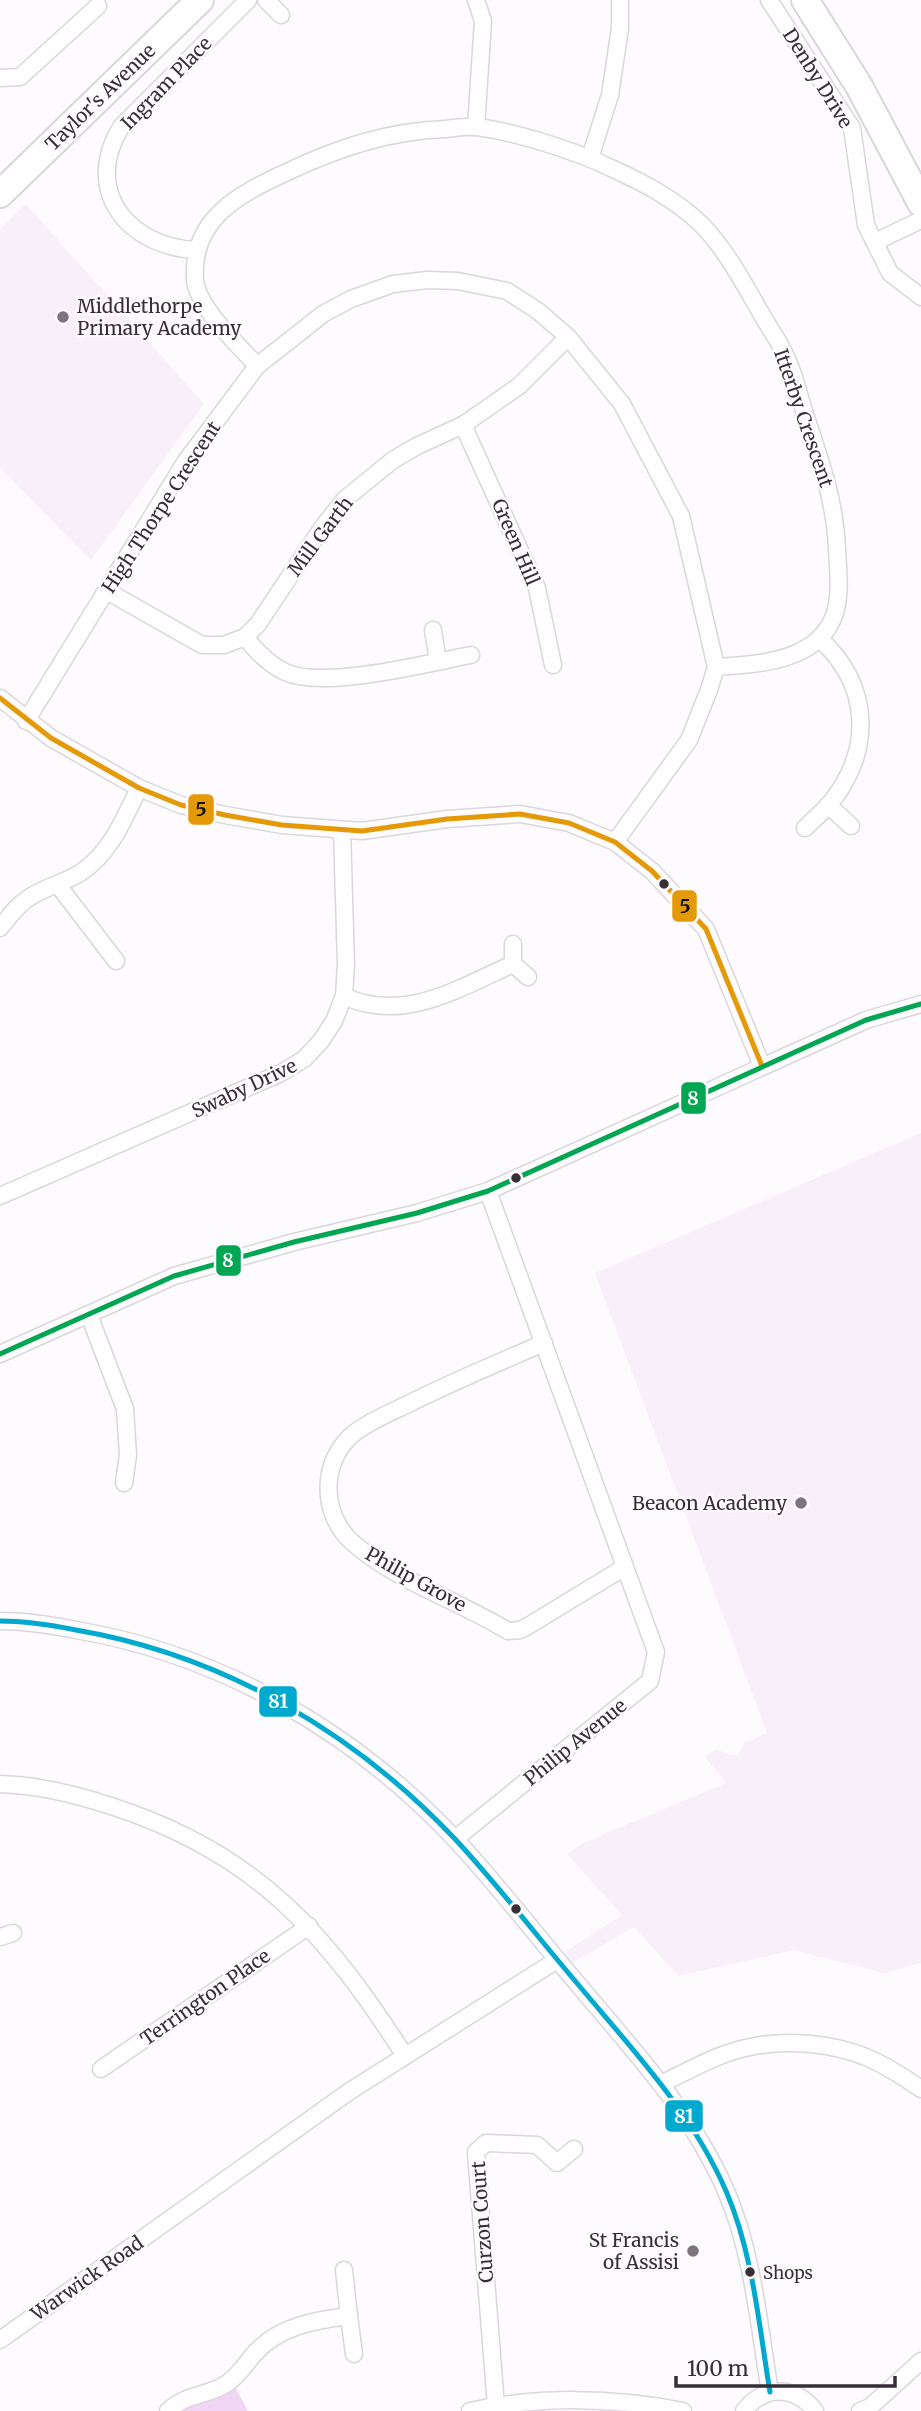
<svg xmlns="http://www.w3.org/2000/svg" width="921" height="2411" font-family="Merriweather,serif">
	<rect width="100%" height="100%" fill="#fdfbfd"/>
	<g fill="#f8f0f9">
		<polygon points="26,204 204,404 91,560 0,468 0,229"/>
		<polygon points="921,1133 921,1963 884,1973 794,1950 678,1976 634,1927 572,1963 565,1952 622,1915 567,1854 583,1843 726,1783 705,1757 716,1749 727,1754 738,1755 744,1743 767,1733 595,1273"/>
	</g>
	<path fill="#f0d5f5" d="M235,2387L248,2411H179C197,2399 217,2406 235,2387Z"/>
	<g fill="none" stroke-linecap="round" stroke-linejoin="round">
		<defs>
			<g id="minor">
				<polyline points="266,0 281,15"/>
				<polyline points="769,0 852,128 866,225 890,273 921,297"/>
				<polyline points="0,78 20,77 98,6"/>
				<polyline points="476,127 483,21 476,0"/>
				<polyline points="590,158 610,95 620,28 620,0"/>
				<polyline points="875,242 921,220"/>
				<path d="M196,250C128,247 82,190 121,127L248,0"/>
				<path d="M257,366C239,345 197,308 195,279C191,219 239,194 287,172C338,148 388,131 445,129C455,128 467,126 477,127C516,132 576,151 611,168C644,183 675,199 702,225C727,251 744,284 762,315C770,329 781,344 787,359C795,376 799,396 805,414C820,460 835,500 837,549C838,570 841,593 835,613C819,662 759,664 716,667"/>
				<polyline points="463,425 537,588 553,665"/>
				<polyline points="107,591 202,645 224,645 245,637 258,624 322,528 345,499 393,460 417,446 463,425 519,386 568,337"/>
				<polyline points="433,630 438,661"/>
				<path d="M245,637C255,650 270,665 285,672C324,690 427,663 471,655"/>
				<polyline points="0,698 51,738 139,788 181,805 225,815 282,825 362,831 447,819 520,814 569,823 615,842 652,871 706,929 762,1066"/>
				<polyline points="26,721 186,461 257,366 323,314 351,299 393,284 427,280 458,281 507,291 538,311 568,337 622,404 681,516 716,667 709,690 689,740 615,842"/>
				<polyline points="828,805 851,826"/>
				<path d="M805,828C814,819 824,811 832,801C873,748 870,686 821,640"/>
				<polyline points="58,885 116,961"/>
				<path d="M0,928C9,917 17,905 30,897C45,887 64,883 80,873C110,854 124,819 139,788"/>
				<polyline points="513,944 513,964 528,977"/>
				<path d="M344,996C403,1024 459,988 513,964"/>
				<polyline points="0,1196 281,1073 304,1059 321,1041 334,1021 344,996 346,965 342,830"/>
				<polyline points="89,1315 125,1409 128,1455 124,1483"/>
				<path d="M544,1343C497,1363 450,1383 404,1406C387,1414 368,1422 353,1434C320,1462 321,1514 352,1542C394,1580 459,1601 508,1631L520,1630L528,1626L625,1567"/>
				<polyline points="0,1354 174,1276 294,1242 417,1213 488,1191 866,1020 921,1004"/>
				<path d="M0,1621C25,1621 51,1625 76,1630C222,1655 353,1731 455,1839C497,1884 536,1935 576,1982C631,2048 692,2112 726,2191C753,2253 759,2326 770,2392"/>
				<path d="M0,1784C39,1785 78,1795 114,1807C256,1853 327,1934 405,2056"/>
				<polyline points="455,1839 650,1681 656,1652 488,1191"/>
				<polyline points="0,1937 13,1933"/>
				<polyline points="101,2069 309,1926"/>
				<path d="M661,2084C690,2070 719,2053 750,2047C786,2039 831,2043 866,2057C885,2065 904,2077 921,2089"/>
				<polyline points="344,2270 349,2316"/>
				<polyline points="0,2340 350,2091 557,1960"/>
				<polyline points="496,2406 476,2152 486,2143 537,2145 557,2163 574,2149"/>
				<path d="M168,2411C187,2393 205,2397 226,2384C239,2376 245,2364 255,2353C279,2326 316,2320 349,2316L354,2354"/>
				<path d="M470,2411C539,2396 614,2397 683,2411"/>
				<path d="M744,2411C764,2385 795,2385 815,2411"/>
				<polyline points="860,2411 870,2407 921,2361"/>
			</g>
			<g id="primary">
				<polyline points="805,0 859,86 921,203"/>
				<polyline points="0,194 200,0"/>
			</g>
		</defs>
		<use href="#minor" stroke="#dad6db" stroke-width="19"/>
		<use href="#primary" stroke="#dad6db" stroke-width="30"/>
		<use href="#minor" stroke="#fffeff" stroke-width="16"/>
		<use href="#primary" stroke="#fffeff" stroke-width="26"/>
		<defs>
			<path id="bus-1" d="M0,1621C25,1621 51,1625 76,1630C222,1655 353,1731 455,1839C497,1884 536,1935 576,1982C631,2048 692,2112 726,2191C753,2253 759,2326 770,2392"/>
			<polyline id="bus-2" points="0,698 51,738 139,788 181,805 225,815 282,825 362,831 447,819 520,814 569,823 615,842 652,871 706,929 762,1066"/>
			<polyline id="bus-3" points="0,1354 174,1276 294,1242 417,1213 488,1191 866,1020 921,1004"/>
		</defs>
		<use href="#bus-1" stroke="#fefafe" stroke-width="10"/>
		<use href="#bus-2" stroke="#fefafe" stroke-width="10"/>
		<use href="#bus-3" stroke="#fefafe" stroke-width="10"/>
		<use href="#bus-1" stroke="#00a9ce" stroke-width="5"/>
		<use href="#bus-2" stroke="#e49a06" stroke-width="5"/>
		<use href="#bus-3" stroke="#00a651" stroke-width="5"/>
	</g>
	<g fill="#7c767c" stroke="#fefafe" stroke-width="2.5">
		<circle cx="63" cy="317" r="7"/>
		<circle cx="801" cy="1503" r="7"/>
		<circle cx="693" cy="2251" r="7"/>
	</g>
	<g fill="#362f37" stroke="#fefafe" stroke-width="2.5">
		<circle cx="664" cy="884" r="6"/>
		<circle cx="516" cy="1178" r="6"/>
		<circle cx="516" cy="1909" r="6"/>
		<circle cx="750" cy="2272" r="6"/>
	</g>
	<g text-anchor="middle" stroke-width="5" stroke-linejoin="round" paint-order="stroke">
		<g font-size="17" fill="#362f37" stroke="#fefafe" text-anchor="start">
			<text x="763" y="2279">Shops</text>
		</g>
		<g font-size="19" fill="#362f37" stroke="#fefafe">
			<text transform="translate(818 78) rotate(58)" y="7">Denby Drive</text>
			<text transform="translate(166 83) rotate(-46)" y="7">Ingram Place</text>
			<text transform="translate(100 97) rotate(-44)" y="7">Taylor's Avenue</text>
			<text transform="translate(804 418) rotate(71)" y="7">Itterby Crescent</text>
			<text transform="translate(161 507) rotate(-57)" y="7">High Thorpe Crescent</text>
			<text transform="translate(320 536) rotate(-53)" y="7">Mill Garth</text>
			<text transform="translate(516 542) rotate(67)" y="7">Green Hill</text>
			<text transform="translate(244 1088) rotate(-25)" y="7">Swaby Drive</text>
			<text transform="translate(416 1579) rotate(29)" y="7">Philip Grove</text>
			<text transform="translate(575 1742) rotate(-39)" y="7">Philip Avenue</text>
			<text transform="translate(205 1997) rotate(-35)" y="7">Terrington Place</text>
			<text transform="translate(482 2222) rotate(-94)" y="7">Curzon Court</text>
			<text transform="translate(87 2278) rotate(-35)" y="7">Warwick Road</text>
		</g>
		<g font-size="19" fill="#362f37" stroke="#fefafe" text-anchor="end">
			<text x="77" y="313" text-anchor="start">Middlethorpe<tspan x="77" dy="22">Primary Academy</tspan></text>
			<text x="787" y="1510">Beacon Academy</text>
			<text x="679" y="2247">St Francis<tspan x="679" dy="22">of Assisi</tspan></text>
		</g>
	</g>
	<g stroke="#fefafe" stroke-width="2.5">
		<rect x="187" y="793" width="28" height="33" rx="7" fill="#e49a06"/>
		<rect x="671" y="889" width="27" height="34" rx="7" fill="#e49a06"/>
		<rect x="680" y="1081" width="27" height="34" rx="7" fill="#00a651"/>
		<rect x="215" y="1244" width="27" height="33" rx="7" fill="#00a651"/>
		<rect x="258" y="1685" width="40" height="33" rx="7" fill="#00a9ce"/>
		<rect x="664" y="2099" width="40" height="34" rx="7" fill="#00a9ce"/>
	</g>
	<g font-size="19" text-anchor="middle" font-weight="bold" fill="#fff">
		<text x="693" y="1105">8</text>
		<text x="228" y="1267">8</text>
		<text x="278" y="1708">81</text>
		<text x="684" y="2123">81</text>
	</g>
	<g font-size="19" text-anchor="middle" font-weight="bold" fill="#111">
		<text x="201" y="816">5</text>
		<text x="685" y="913">5</text>
	</g>
	<path d="M676 2376v10h219v-10" fill="none" stroke="#362f37" stroke-width="3.5"/>
	<text x="687" y="2376" font-size="21" fill="#362f37" stroke="#fefafe" stroke-width="5" paint-order="stroke">100 m</text>
</svg>
